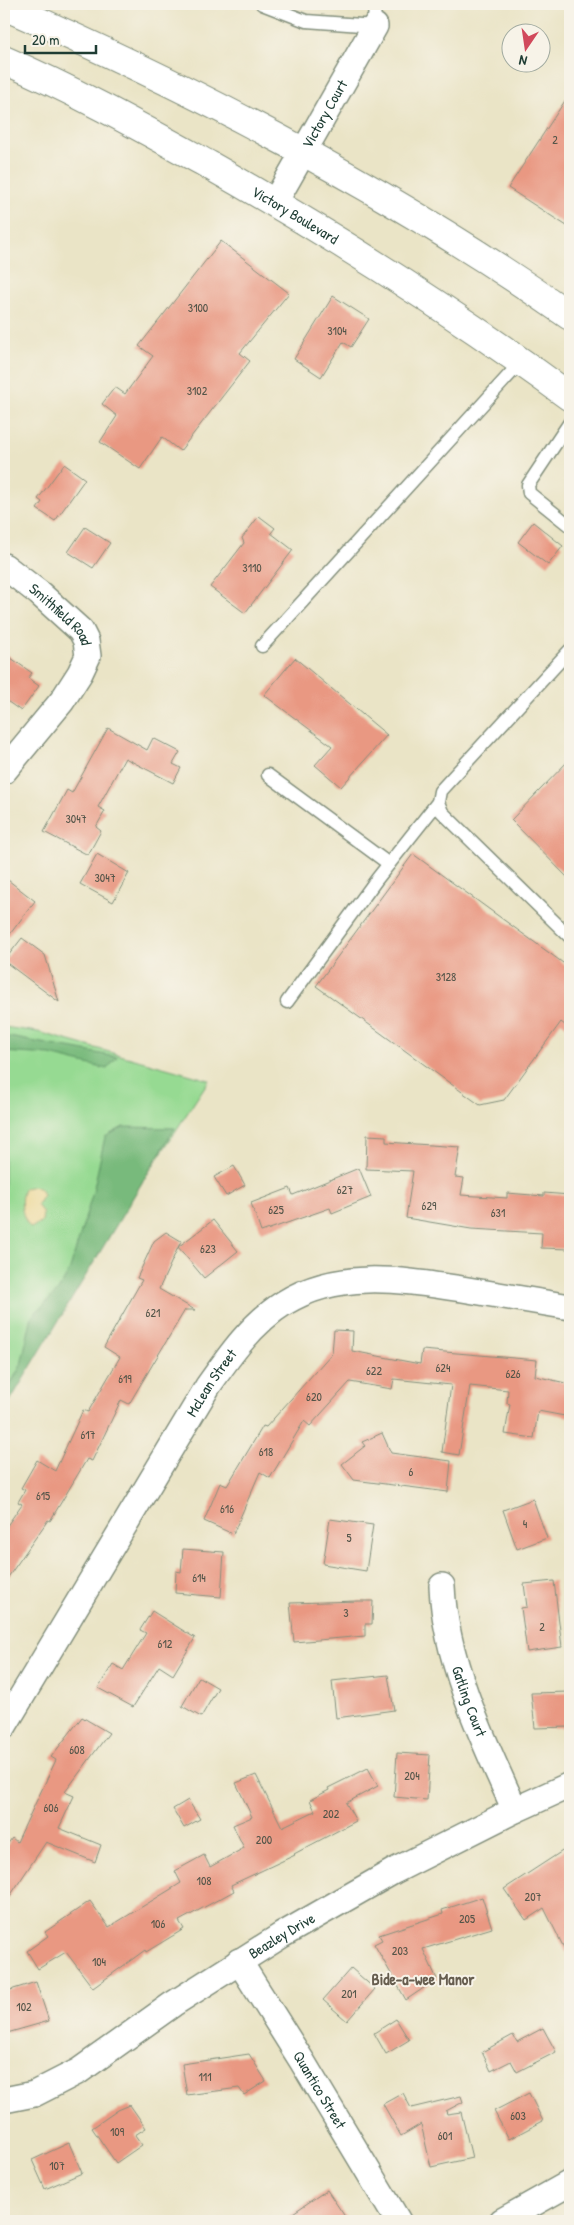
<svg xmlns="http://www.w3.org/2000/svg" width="574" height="2225" font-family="'Patrick Hand',sans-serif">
	<rect width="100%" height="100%" fill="#f7f3e8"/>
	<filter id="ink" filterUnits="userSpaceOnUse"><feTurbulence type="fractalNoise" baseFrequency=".02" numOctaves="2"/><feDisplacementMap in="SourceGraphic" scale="10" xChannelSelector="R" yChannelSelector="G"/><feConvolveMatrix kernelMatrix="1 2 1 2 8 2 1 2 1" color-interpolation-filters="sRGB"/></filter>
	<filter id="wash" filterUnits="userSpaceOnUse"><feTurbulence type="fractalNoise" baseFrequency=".0096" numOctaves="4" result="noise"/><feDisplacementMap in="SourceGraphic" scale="20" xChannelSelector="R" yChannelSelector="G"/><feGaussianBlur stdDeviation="1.12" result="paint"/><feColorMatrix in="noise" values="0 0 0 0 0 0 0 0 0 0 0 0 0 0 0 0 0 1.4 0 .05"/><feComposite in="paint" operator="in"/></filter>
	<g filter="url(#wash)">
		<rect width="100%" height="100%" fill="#eae4c6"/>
		<polygon fill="#96da92" stroke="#5a8c63" points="4,1027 38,1032 209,1080 65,1300 4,1402"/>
		<g fill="#78ba7c" stroke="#4c7c58">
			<polygon points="4,1036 117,1057 107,1069 50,1055 4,1052"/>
			<polygon points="123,1127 175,1128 4,1411 4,1396 21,1365 32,1316 58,1291 70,1269 93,1192 105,1137"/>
		</g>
		<path fill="#eeda9e" stroke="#868c69" d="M34,1186L40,1189L43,1195L37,1205L43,1213L42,1221L31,1228C22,1220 18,1198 25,1188Z"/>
		<g id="blocks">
			<g fill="#e99882">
				<polygon points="570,93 570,228 508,188"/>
				<polygon points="221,241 289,293 240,353 250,361 180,451 162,437 140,469 100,442 117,416 102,404 115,387 125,394 153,356 139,346"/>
				<polygon points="333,296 369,319 351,347 343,342 321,377 294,359"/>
				<polygon points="64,464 85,479 55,521 37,509 42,502 38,499"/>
				<polygon points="259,516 275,528 271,533 293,550 245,613 210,587 244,543 242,538"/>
				<polygon points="533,522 563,546 548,565 518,542"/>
				<polygon points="85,527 110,543 93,568 68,552"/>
				<polygon points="4,653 32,673 28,678 39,686 21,711 4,699"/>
				<polygon points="295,658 387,735 341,787 315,765 332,746 264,695"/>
				<polygon points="108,728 147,750 153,738 180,752 173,764 181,768 173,783 125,758 98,807 105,811 96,827 101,831 88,855 44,832 67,790 72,793"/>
				<polygon points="570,759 570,880 511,820"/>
				<polygon points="97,854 129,873 113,902 80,884"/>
				<polygon points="413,854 570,968 570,1029 561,1022 504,1100 480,1105 316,986"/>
				<polygon points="4,877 35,901 4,942"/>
				<polygon points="22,938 45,955 59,1002 4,961"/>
				<polygon points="367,1135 386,1136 386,1142 460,1147 455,1177 464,1178 461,1195 507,1198 507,1193 544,1196 544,1193 570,1195 569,1249 541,1248 542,1233 471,1229 406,1218 413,1171 366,1169"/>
				<polygon points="234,1166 245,1185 226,1196 214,1177"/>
				<polygon points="359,1168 371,1197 332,1213 330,1208 261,1232 251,1203 290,1188 293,1195"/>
				<polygon points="213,1220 238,1251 204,1278 178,1247"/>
				<polygon points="166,1232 181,1241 159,1289 195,1310 185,1310 129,1404 121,1400 92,1461 87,1459 50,1521 48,1520 4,1583 4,1530 22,1504 18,1502 25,1490 21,1488 37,1460 55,1471 83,1410 88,1412 120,1357 104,1347 142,1280 137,1278 154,1241"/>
				<polygon points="334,1330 353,1331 352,1351 420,1364 422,1350 537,1360 535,1376 570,1384 570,1417 538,1411 534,1438 505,1434 510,1404 507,1403 508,1390 470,1386 459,1455 442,1452 451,1385 394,1379 392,1389 350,1382 310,1426 304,1421 270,1478 260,1472 233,1534 204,1521 220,1483 227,1486 263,1426 266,1427 332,1353"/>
				<polygon points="382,1433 391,1453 451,1461 448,1492 354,1480 342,1464 365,1446 362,1442"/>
				<polygon points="533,1499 547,1538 517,1549 503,1510"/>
				<polygon points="330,1519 373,1525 366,1571 323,1564"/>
				<polygon points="183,1549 224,1552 221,1597 175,1593 176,1571 181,1572"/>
				<polygon points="554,1581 562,1647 527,1652 521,1608 527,1607 524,1584"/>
				<polygon points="358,1601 373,1601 372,1624 365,1624 365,1636 294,1642 290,1603"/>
				<polygon points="152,1611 195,1638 173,1675 159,1666 133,1707 98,1688 113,1664 123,1670 146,1633 140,1630"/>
				<polygon points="388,1675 394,1710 336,1718 332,1681"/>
				<polygon points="199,1677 218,1688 201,1717 182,1706"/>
				<polygon points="570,1692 570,1727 535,1728 531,1693"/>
				<polygon points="82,1717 109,1733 65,1792 74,1796 59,1828 101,1845 95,1862 46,1842 4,1905 4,1849 12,1838 17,1842 56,1760 51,1757"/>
				<polygon points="397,1753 430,1755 427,1800 394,1797"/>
				<polygon points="368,1768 378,1786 346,1803 356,1821 294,1854 295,1855 231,1885 234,1891 179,1921 184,1929 146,1952 145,1950 93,1988 66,1952 38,1969 27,1951 48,1936 45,1932 90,1901 109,1927 181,1883 175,1871 204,1855 210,1867 244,1848 233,1825 252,1817 236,1783 256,1775 282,1827 315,1811 310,1800 329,1790 328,1788"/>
				<polygon points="188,1800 200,1819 184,1828 173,1809"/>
				<polygon points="570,1846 570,1960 544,1908 526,1920 504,1889"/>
				<polygon points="482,1897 492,1928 423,1949 437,1979 406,2000 374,1944 382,1940 379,1935 443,1914 442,1910"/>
				<polygon points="351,1968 375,1989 347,2021 323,2000"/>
				<polygon points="36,1982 49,2021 7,2033 4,2023 4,1992"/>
				<polygon points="396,2019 409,2040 386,2054 374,2033"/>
				<polygon points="543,2028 556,2052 517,2072 511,2061 491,2071 482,2052 513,2035 517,2042"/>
				<polygon points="249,2054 266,2081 244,2095 239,2088 187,2095 182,2064"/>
				<polygon points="403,2093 411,2108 461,2096 463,2102 446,2111 447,2114 461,2112 472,2158 431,2167 421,2124 401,2136 383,2104"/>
				<polygon points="529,2093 543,2121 509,2139 494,2111"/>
				<polygon points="130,2105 146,2128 135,2135 142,2145 116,2163 92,2128 118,2110"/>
				<polygon points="69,2143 82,2173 45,2189 32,2160"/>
				<polygon points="327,2190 348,2221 281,2221"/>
			</g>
		</g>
	</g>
	<g filter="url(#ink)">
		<use href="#blocks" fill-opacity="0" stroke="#84907d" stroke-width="1"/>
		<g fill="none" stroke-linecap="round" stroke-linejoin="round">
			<defs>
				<g id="service">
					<polyline points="262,4 306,21 375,26 374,4"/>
					<polyline points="570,422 528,485 529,493 570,526"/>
					<polyline points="262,646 521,362"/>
					<polyline points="570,650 440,791 438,802 442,812 570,937"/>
					<polyline points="268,775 389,864"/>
					<polyline points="287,1002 377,879 438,802"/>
				</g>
				<g id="minor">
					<path id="s1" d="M275,202L375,26"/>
					<path id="s2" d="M4,566L39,593L81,631L86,641L88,656L80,673L62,701L4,771"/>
					<path id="s3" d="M442,1586C445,1661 484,1742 515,1810"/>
					<path id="s4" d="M4,1726L208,1386C229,1356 252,1323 284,1303C338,1269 402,1280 462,1289C498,1295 534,1301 570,1307"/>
					<path id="s5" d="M239,1961L302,2061L398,2221"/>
					<path id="s6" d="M4,2100L34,2094L79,2071L173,2004L282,1935L394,1871L515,1810L570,1785"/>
					<polyline points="502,2221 570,2183"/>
				</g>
				<g id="secondary">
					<path d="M4,6C201,92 393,192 570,316"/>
					<path id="s7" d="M4,60C74,90 142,128 209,165C334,236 454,312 570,397"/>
				</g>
			</defs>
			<use href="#service" stroke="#84907d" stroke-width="15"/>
			<use href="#minor" stroke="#84907d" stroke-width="28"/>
			<use href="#secondary" stroke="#84907d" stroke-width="30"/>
			<use href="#service" stroke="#fff" stroke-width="12"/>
			<use href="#minor" stroke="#fff" stroke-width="25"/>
			<use href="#secondary" stroke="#fff" stroke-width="28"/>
		</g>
	</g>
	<g text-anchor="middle" stroke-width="4" stroke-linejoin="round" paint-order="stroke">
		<g font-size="12" fill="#525448">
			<text x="555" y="144">2</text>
			<text x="198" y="312">3100</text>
			<text x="337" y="335">3104</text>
			<text x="197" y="395">3102</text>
			<text x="252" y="572">3110</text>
			<text x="76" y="823">3047</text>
			<text x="105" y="882">3047</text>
			<text x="446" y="981">3128</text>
			<text x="345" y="1194">627</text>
			<text x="429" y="1210">629</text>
			<text x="276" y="1214">625</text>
			<text x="498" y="1217">631</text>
			<text x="208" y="1253">623</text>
			<text x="153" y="1317">621</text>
			<text x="443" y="1372">624</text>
			<text x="374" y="1375">622</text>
			<text x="513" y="1378">626</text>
			<text x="125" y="1383">619</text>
			<text x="314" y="1401">620</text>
			<text x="88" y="1439">617</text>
			<text x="266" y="1456">618</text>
			<text x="411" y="1476">6</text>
			<text x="43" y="1500">615</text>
			<text x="227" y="1513">616</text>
			<text x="525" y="1528">4</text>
			<text x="349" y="1542">5</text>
			<text x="199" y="1582">614</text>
			<text x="346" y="1617">3</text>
			<text x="542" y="1631">2</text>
			<text x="165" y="1648">612</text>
			<text x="77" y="1754">608</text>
			<text x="412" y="1780">204</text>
			<text x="51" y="1812">606</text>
			<text x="331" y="1818">202</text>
			<text x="264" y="1844">200</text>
			<text x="204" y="1885">108</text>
			<text x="533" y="1901">207</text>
			<text x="467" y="1923">205</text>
			<text x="158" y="1928">106</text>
			<text x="400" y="1955">203</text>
			<text x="99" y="1966">104</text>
			<text x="349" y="1998">201</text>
			<text x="24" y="2011">102</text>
			<text x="205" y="2081">111</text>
			<text x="518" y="2120">603</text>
			<text x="117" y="2136">109</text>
			<text x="445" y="2140">601</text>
			<text x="57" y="2170">107</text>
		</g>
		<g font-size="15" fill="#1f3d34" stroke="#f7f3e8">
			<text dy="5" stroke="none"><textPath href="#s1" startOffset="101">Victory Court</textPath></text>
			<text dy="5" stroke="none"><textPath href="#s7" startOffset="330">Victory Boulevard</textPath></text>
			<text dy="5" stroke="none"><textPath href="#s2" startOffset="75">Smithfield Road</textPath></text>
			<text dy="5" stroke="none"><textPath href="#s4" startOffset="401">McLean Street</textPath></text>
			<text dy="5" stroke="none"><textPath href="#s3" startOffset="119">Gatling Court</textPath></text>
			<text dy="5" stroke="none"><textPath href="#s6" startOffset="325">Beazley Drive</textPath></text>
			<text dy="5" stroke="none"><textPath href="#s5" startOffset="152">Quantico Street</textPath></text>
		</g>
		<g font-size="16" font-weight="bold" fill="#665d4f" stroke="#f7f3e8">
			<text x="423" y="1985">Bide-a-wee Manor</text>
		</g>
	</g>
	<rect width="574" height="2225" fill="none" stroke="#f7f3e8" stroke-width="20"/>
	<g transform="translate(526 48) rotate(193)"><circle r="24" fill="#f7f3e8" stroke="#a1aaa0"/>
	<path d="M0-4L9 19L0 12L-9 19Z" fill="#d1495b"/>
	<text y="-8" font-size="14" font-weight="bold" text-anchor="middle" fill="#1f3d34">N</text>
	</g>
	<path d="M25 45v8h71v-8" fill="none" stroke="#1f3d34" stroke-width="2.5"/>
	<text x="32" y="45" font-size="15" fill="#1f3d34" stroke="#f7f3e8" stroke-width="4" paint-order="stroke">20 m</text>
</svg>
